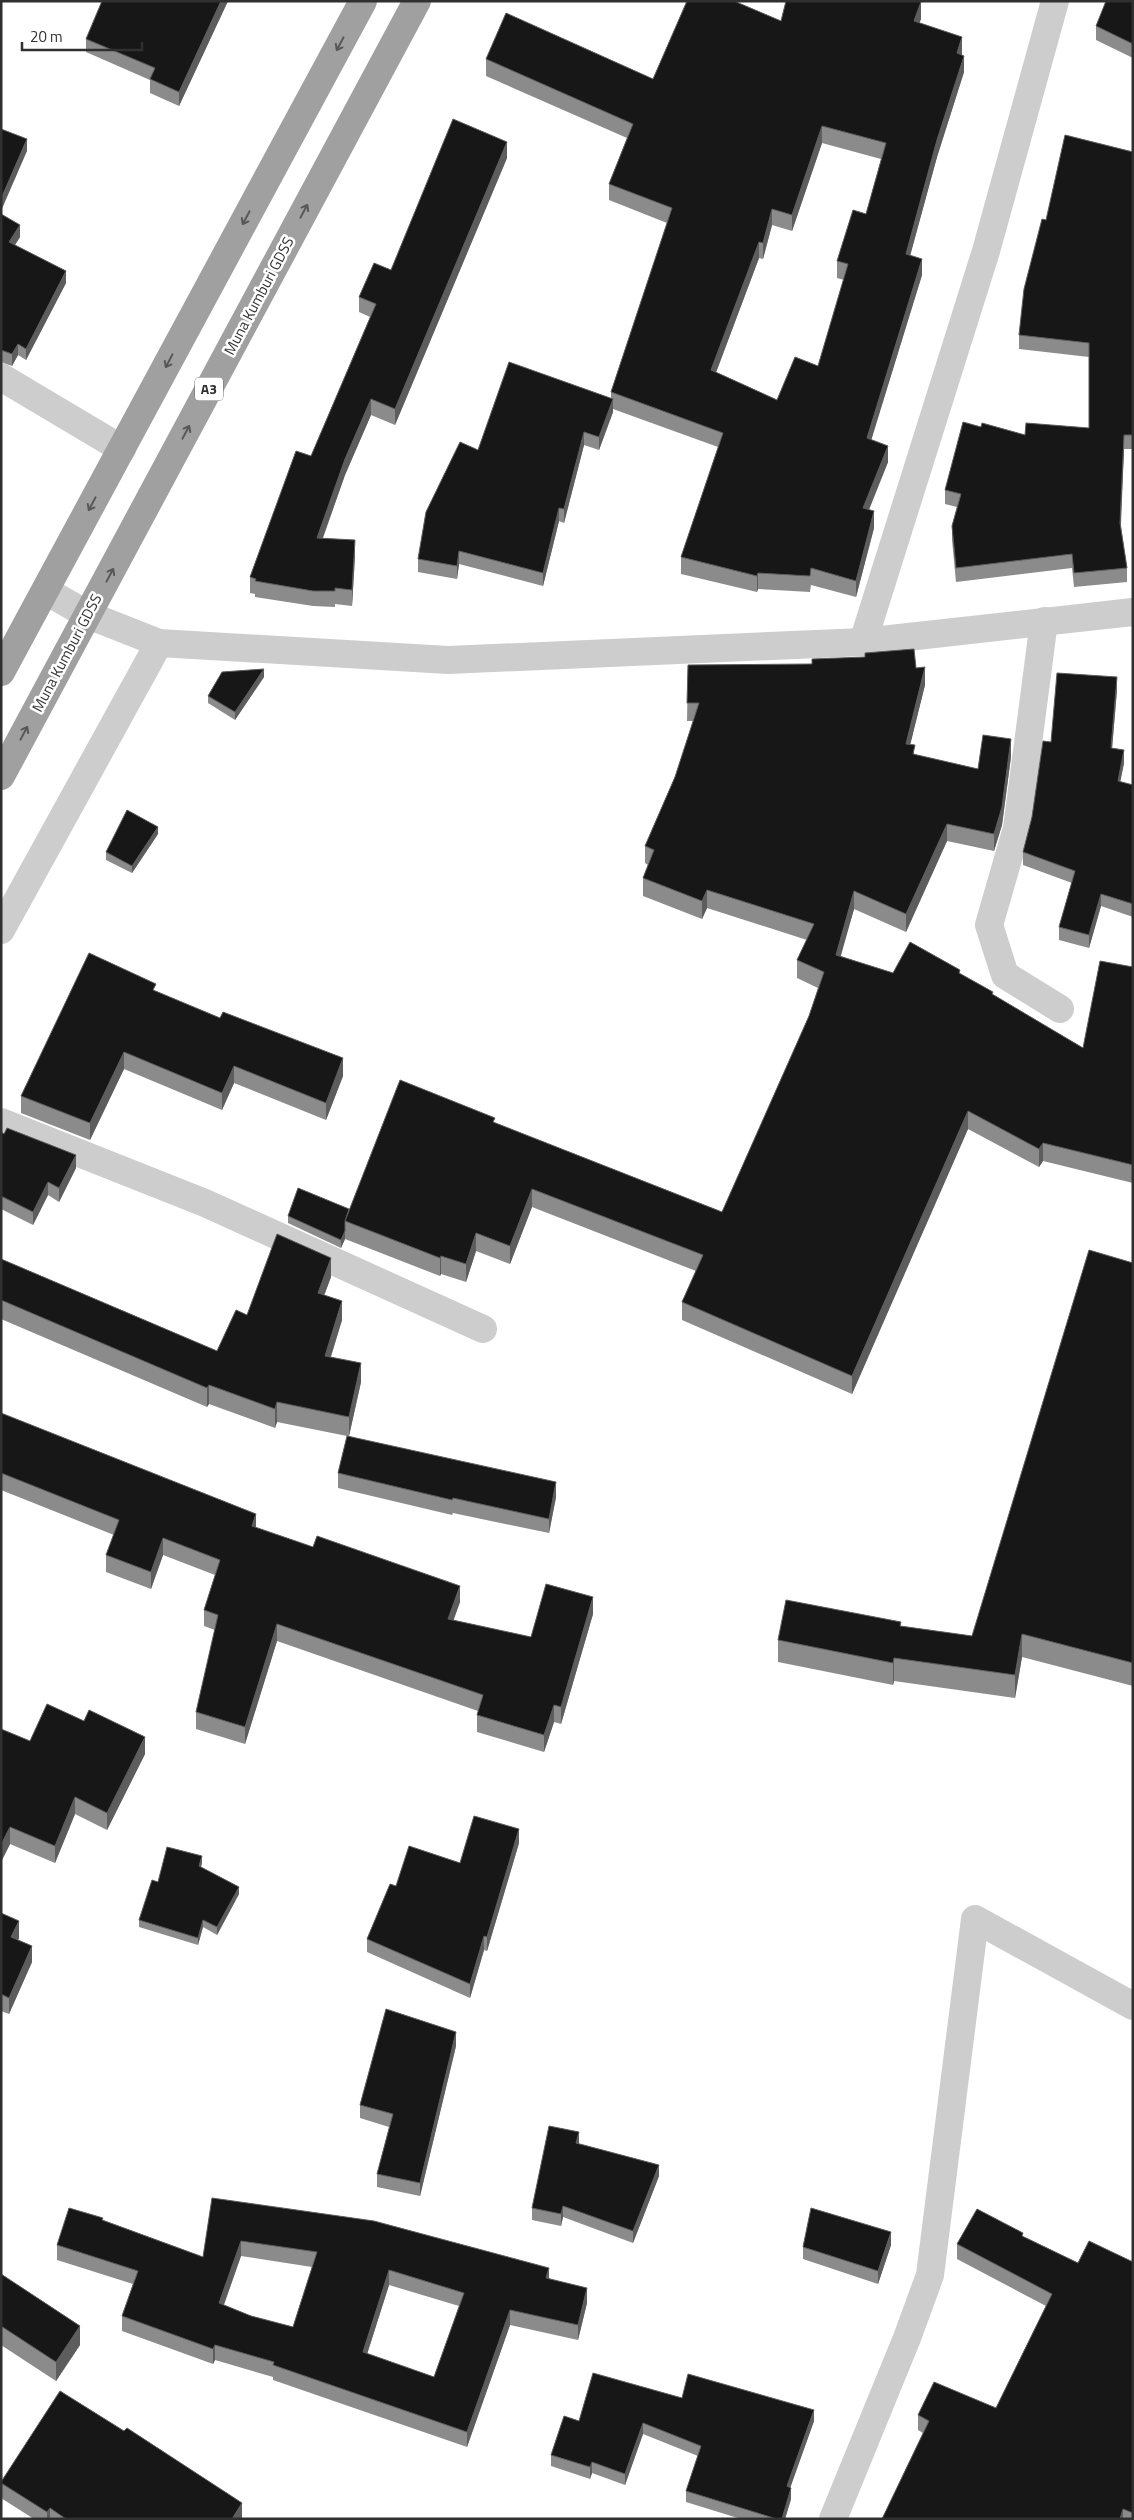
<svg xmlns="http://www.w3.org/2000/svg" width="1134" height="2520" font-family="'Titillium Web',sans-serif">
	<rect width="100%" height="100%" fill="#fff"/>
	<g fill="none" stroke-linecap="round" stroke-linejoin="round">
		<g stroke="#cdcdcd" stroke-width="28">
			<polyline points="1,377 122,449"/>
			<polyline points="46,591 88,615 159,643 448,660 863,642 1133,612"/>
			<polyline points="1044,621 1017,828 989,925 1005,975 1060,1009"/>
			<polyline points="863,642 986,251 1055,1"/>
			<polyline points="1,930 159,643"/>
			<polyline points="1,1122 205,1203 483,1329"/>
			<polyline points="833,2519 907,2338 930,2275 975,1919 1133,2006"/>
		</g>
		<g stroke="#a0a0a0" stroke-width="28">
			<polyline points="1,672 363,1"/>
			<polyline points="1,776 417,1"/>
		</g>
	</g>
	<g fill="#8b8b8b" fill-rule="evenodd">
		<polygon points="228,1 179,106 150,93 150,80 86,52 86,39"/>
		<polygon points="1133,1 1133,58 1096,40 1096,26"/>
		<path d="M921,19L919,22L962,53V55L964,72L937,157L910,255L922,275L871,439L888,462L869,510L874,528L856,597L811,585L810,592L758,589L757,592L681,574V557L718,447L613,409V412L599,450L584,445L564,523L559,521L543,586L459,564L457,579L418,572V559L478,450L611,398V392L667,223L609,200V184L627,138L486,76V59L653,79L781,21ZM822,143L881,159L866,214L837,261V278L844,280L818,366L777,400L716,372L759,258L763,259L772,225L792,231Z"/>
		<polygon points="1133,151 1133,449 1124,449 1121,526 1127,568 1127,582 1074,587 1072,568 956,582 952,540 952,526 957,507 945,504 945,490 981,427 1025,435 1089,428 1089,357 1019,349 1019,335 1046,220"/>
		<polygon points="507,158 395,425 371,415 345,475 323,538 355,556 352,606 335,604 335,607 313,606 255,597 255,594 250,593 250,577 311,456 370,317 359,312 359,297 391,270"/>
		<polygon points="1,214 20,237 15,245 66,283 26,360 18,355 12,366 1,362"/>
		<polygon points="688,665 916,668 925,685 910,744 915,755 978,769 1011,757 1002,825 994,851 947,841 906,932 854,909 840,956 893,973 960,974 993,995 1083,1048 1133,967 1133,1183 1043,1161 1039,1167 968,1129 852,1394 682,1320 682,1302 696,1271 532,1207 510,1264 476,1251 466,1282 441,1274 440,1276 345,1239 341,1248 288,1223 288,1216 349,1209 495,1123 722,1212 809,1016 818,988 797,978 797,960 807,940 707,908 702,919 643,896 643,878 648,865 645,863 645,846 675,777 693,721 687,721"/>
		<polygon points="264,677 235,720 208,703 208,696"/>
		<polygon points="1117,690 1112,748 1124,763 1120,782 1133,785 1133,917 1101,906 1089,948 1059,940 1059,927 1072,883 1023,865 1023,852 1032,817 1051,742"/>
		<polygon points="158,834 132,873 106,860 106,852"/>
		<polygon points="156,991 343,1076 326,1120 234,1083 222,1110 124,1069 90,1140 21,1113 21,1096"/>
		<polygon points="1,1132 76,1168 59,1202 48,1195 33,1225 1,1209"/>
		<polygon points="1,1259 217,1351 247,1315 331,1277 324,1295 342,1320 331,1357 361,1382 349,1436 556,1497 549,1533 453,1513 452,1515 338,1488 338,1473 347,1436 277,1422 275,1428 209,1404 207,1407 1,1319"/>
		<polygon points="1133,1263 1133,1686 1022,1657 1015,1698 894,1681 893,1685 778,1662 778,1640 901,1626 972,1636"/>
		<polygon points="1,1413 256,1528 460,1602 453,1620 531,1637 593,1614 561,1724 554,1722 544,1752 477,1732 477,1715 478,1711 277,1641 245,1744 196,1729 196,1712 215,1630 204,1626 204,1610 215,1575 163,1555 151,1589 106,1572 106,1555 114,1535 1,1490"/>
		<polygon points="30,1741 145,1754 107,1830 75,1814 55,1863 10,1844 1,1862"/>
		<polygon points="519,1843 487,1951 484,1950 470,1998 367,1952 367,1939 396,1886"/>
		<polygon points="202,1863 201,1867 239,1894 217,1935 203,1927 198,1945 139,1927 139,1920 158,1882"/>
		<polygon points="1,1913 19,1938 18,1940 32,1962 9,2014 1,2011"/>
		<polygon points="456,2046 420,2196 377,2187 377,2174 389,2127 360,2118 360,2105"/>
		<polygon points="659,2176 633,2243 563,2217 561,2226 532,2220 532,2208"/>
		<path d="M212,2198L549,2278L587,2303L578,2340L510,2325L467,2447L273,2380V2377L215,2360L213,2364L122,2331V2316L133,2284L57,2260V2245L103,2220L203,2257ZM241,2256L312,2267L293,2327L251,2316L224,2305ZM389,2285L459,2306L434,2377L367,2354Z"/>
		<polygon points="1023,2237 1078,2263 1133,2262 1133,2519 882,2519 923,2433 918,2430 918,2415 996,2408 1046,2306 957,2259 957,2244"/>
		<polygon points="891,2245 878,2284 803,2259 803,2247"/>
		<polygon points="1,2274 80,2345 56,2381 1,2345"/>
		<polygon points="682,2398 814,2421 790,2487 791,2499 785,2519 741,2519 686,2502 686,2491 698,2456 643,2434 625,2485 592,2473 590,2479 551,2466 551,2455 579,2421"/>
		<polygon points="1,2483 242,2518 241,2519 34,2519 1,2498"/>
	</g>
	<g fill="#5d5d5d">
		<polygon points="221,1 228,1 179,106 179,92"/>
		<polygon points="921,2 921,19 914,37 914,21"/>
		<polygon points="962,37 962,53 957,70 957,53"/>
		<polygon points="964,56 964,72 937,157 906,271 906,254 937,140"/>
		<polygon points="822,126 822,143 792,231 792,215"/>
		<polygon points="27,139 27,151 1,211 1,199"/>
		<polygon points="507,142 507,158 395,425 395,409"/>
		<polygon points="772,209 772,225 763,259 763,243"/>
		<polygon points="20,225 20,237 9,254 9,242"/>
		<polygon points="759,242 759,258 711,386 711,370"/>
		<polygon points="922,259 922,275 867,454 867,438"/>
		<polygon points="66,271 66,283 26,360 26,349"/>
		<polygon points="18,344 18,355 12,366 12,354"/>
		<polygon points="371,399 371,415 345,475 317,554 317,538 345,459"/>
		<polygon points="613,399 613,412 599,450 599,437"/>
		<polygon points="584,432 584,445 564,523 564,509"/>
		<polygon points="1124,435 1124,449 1120,537 1120,523"/>
		<polygon points="888,446 888,462 863,524 863,508"/>
		<polygon points="559,508 559,521 543,586 543,573"/>
		<polygon points="874,511 874,528 856,597 856,581"/>
		<polygon points="355,540 355,556 352,606 352,590"/>
		<polygon points="459,551 459,564 457,579 457,566"/>
		<polygon points="758,573 758,589 757,592 757,576"/>
		<polygon points="925,667 925,685 906,762 906,744"/>
		<polygon points="264,669 264,677 235,720 235,712"/>
		<polygon points="1117,677 1117,690 1111,761 1111,748"/>
		<polygon points="1011,739 1011,757 1002,825 994,851 994,834"/>
		<polygon points="1124,750 1124,763 1118,793 1118,781"/>
		<polygon points="947,824 947,841 906,932 906,914"/>
		<polygon points="158,827 158,834 132,873 132,866"/>
		<polygon points="707,890 707,908 702,919 702,901"/>
		<polygon points="854,891 854,909 836,973 836,955"/>
		<polygon points="1101,894 1101,906 1089,948 1089,935"/>
		<polygon points="124,1052 124,1069 90,1140 90,1123"/>
		<polygon points="343,1058 343,1076 326,1120 326,1103"/>
		<polygon points="234,1066 234,1083 222,1110 222,1093"/>
		<polygon points="968,1111 968,1129 852,1394 852,1376"/>
		<polygon points="1043,1143 1043,1161 1039,1167 1039,1149"/>
		<polygon points="76,1155 76,1168 59,1202 59,1188"/>
		<polygon points="48,1182 48,1195 33,1225 33,1212"/>
		<polygon points="532,1189 532,1207 510,1264 510,1246"/>
		<polygon points="345,1231 345,1239 341,1248 341,1240"/>
		<polygon points="476,1233 476,1251 466,1282 466,1264"/>
		<polygon points="441,1256 441,1274 440,1276 440,1258"/>
		<polygon points="331,1258 331,1277 318,1312 318,1293"/>
		<polygon points="342,1301 342,1320 325,1375 325,1356"/>
		<polygon points="361,1363 361,1382 349,1436 349,1417"/>
		<polygon points="209,1385 209,1404 207,1407 207,1388"/>
		<polygon points="277,1402 277,1422 275,1428 275,1409"/>
		<polygon points="556,1482 556,1497 549,1533 549,1519"/>
		<polygon points="256,1514 256,1531 252,1526"/>
		<polygon points="163,1538 163,1555 151,1589 151,1572"/>
		<polygon points="460,1586 460,1602 448,1636 448,1619"/>
		<polygon points="593,1597 593,1614 561,1724 561,1707"/>
		<polygon points="277,1624 277,1641 245,1744 245,1727"/>
		<polygon points="1022,1634 1022,1657 1015,1698 1015,1675"/>
		<polygon points="894,1658 894,1681 893,1685 893,1663"/>
		<polygon points="554,1705 554,1722 544,1752 544,1735"/>
		<polygon points="145,1737 145,1754 107,1830 107,1813"/>
		<polygon points="75,1797 75,1814 55,1863 55,1846"/>
		<polygon points="10,1827 10,1844 1,1862 1,1845"/>
		<polygon points="519,1829 519,1843 487,1951 487,1937"/>
		<polygon points="202,1856 202,1863 199,1873 199,1866"/>
		<polygon points="239,1887 239,1894 217,1935 217,1927"/>
		<polygon points="203,1920 203,1927 198,1945 198,1938"/>
		<polygon points="19,1921 19,1938 11,1954 11,1937"/>
		<polygon points="484,1936 484,1950 470,1998 470,1984"/>
		<polygon points="32,1946 32,1962 9,2014 9,1998"/>
		<polygon points="456,2032 456,2046 420,2196 420,2183"/>
		<polygon points="579,2132 579,2144 576,2143"/>
		<polygon points="659,2165 659,2176 633,2243 633,2231"/>
		<polygon points="563,2206 563,2217 561,2226 561,2214"/>
		<polygon points="891,2232 891,2245 878,2284 878,2271"/>
		<polygon points="241,2241 241,2256 219,2318 219,2303"/>
		<polygon points="549,2268 549,2283 546,2278"/>
		<polygon points="389,2270 389,2285 363,2367 363,2352"/>
		<polygon points="587,2288 587,2303 578,2340 578,2325"/>
		<polygon points="510,2310 510,2325 467,2447 467,2432"/>
		<polygon points="80,2326 80,2345 56,2381 56,2362"/>
		<polygon points="215,2345 215,2360 213,2364 213,2349"/>
		<polygon points="814,2410 814,2421 787,2497 787,2486"/>
		<polygon points="643,2423 643,2434 625,2485 625,2474"/>
		<polygon points="592,2462 592,2473 590,2479 590,2467"/>
		<polygon points="791,2488 791,2499 785,2519 782,2519"/>
		<polygon points="242,2503 242,2518 241,2519 232,2519"/>
		<polygon points="50,2508 50,2519 47,2519 47,2512"/>
		<polygon points="1123,2509 1123,2519 1120,2519"/>
	</g>
	<g fill="#171717" stroke="#5d5d5d" fill-rule="evenodd">
		<polygon points="102,1 221,1 179,92 150,79 155,68 86,39"/>
		<path d="M687,1H734L781,21L786,1H917L921,2L914,21L962,37L957,53L964,56L937,140L906,254L922,259L867,438L888,446L863,508L874,511L856,581L811,568L810,576L758,573L757,576L681,557L723,433L611,392L672,208L609,184L633,124L486,59L506,13L653,79ZM822,126L886,143L866,214L853,210L837,261L848,264L818,366L795,357L777,400L711,370L759,242L763,243L772,209L792,215Z"/>
		<polygon points="1106,1 1133,1 1133,44 1096,26"/>
		<polygon points="453,119 507,142 395,409 371,399 345,459 317,538 355,540 352,590 335,588 335,591 313,591 255,581 256,579 250,577 296,451 311,456 376,304 359,297 374,263 391,270"/>
		<polygon points="1,129 27,139 1,199"/>
		<polygon points="1065,135 1133,152 1133,151 1133,435 1124,435 1120,523 1127,568 1074,573 1072,554 956,568 952,526 961,494 945,490 963,422 981,427 982,423 1025,435 1026,423 1089,428 1089,343 1019,335 1024,289 1042,219 1046,220"/>
		<polygon points="1,214 20,225 9,242 66,271 26,349 18,344 12,354 1,350"/>
		<polygon points="509,362 613,399 599,437 584,432 564,509 559,508 543,573 459,551 457,566 418,559 426,512 460,442 478,450"/>
		<polygon points="914,649 916,668 925,667 906,744 915,745 913,754 978,769 983,735 1011,739 1002,807 994,834 947,824 906,914 854,891 836,955 893,973 910,942 960,970 959,973 993,992 992,994 1083,1048 1100,961 1133,967 1133,1165 1043,1143 1039,1149 968,1111 852,1376 682,1302 703,1255 532,1189 510,1246 476,1233 466,1264 441,1256 440,1258 345,1221 400,1080 495,1118 493,1122 722,1212 809,1016 824,972 797,960 814,924 707,890 702,901 643,878 654,850 645,846 675,777 699,703 687,703 688,665 812,664 812,659 865,657 865,653"/>
		<polygon points="264,669 235,712 208,696 222,672"/>
		<polygon points="1057,673 1117,677 1111,748 1124,750 1118,781 1133,785 1133,904 1101,894 1089,935 1059,927 1075,871 1023,852 1032,817 1043,741 1051,742"/>
		<polygon points="127,810 158,827 132,866 106,852"/>
		<polygon points="89,953 156,984 153,990 220,1018 223,1012 343,1058 326,1103 234,1066 222,1093 124,1052 90,1123 21,1096"/>
		<polygon points="7,1128 76,1155 59,1188 48,1182 33,1212 1,1196 1,1132 4,1134"/>
		<polygon points="298,1188 349,1209 345,1221 345,1231 341,1240 288,1216"/>
		<polygon points="277,1234 331,1258 318,1293 342,1301 325,1356 361,1363 349,1417 277,1402 275,1409 209,1385 207,1388 1,1300 1,1259 217,1351 236,1310 247,1315"/>
		<polygon points="1089,1250 1133,1263 1133,1663 1022,1634 1015,1675 894,1658 893,1663 778,1640 786,1600 901,1622 900,1626 972,1636"/>
		<polygon points="1,1413 256,1514 252,1526 313,1547 317,1536 460,1586 448,1619 531,1637 546,1584 593,1597 561,1707 554,1705 544,1735 477,1715 483,1695 277,1624 245,1727 196,1712 218,1615 204,1610 220,1560 163,1538 151,1572 106,1555 119,1520 1,1473"/>
		<polygon points="347,1436 556,1482 549,1519 453,1498 452,1500 338,1473"/>
		<polygon points="47,1704 84,1721 89,1710 145,1737 107,1813 75,1797 55,1846 10,1827 1,1845 1,1729 30,1741"/>
		<polygon points="474,1816 519,1829 487,1937 484,1936 470,1984 367,1939 390,1884 396,1886 409,1846 460,1863"/>
		<polygon points="167,1847 202,1856 199,1866 239,1887 217,1927 203,1920 198,1938 139,1920 152,1880 158,1882"/>
		<polygon points="1,1913 19,1921 11,1937 32,1946 9,1998 1,1994"/>
		<polygon points="386,2009 456,2032 420,2183 377,2174 393,2114 360,2105"/>
		<polygon points="549,2126 579,2132 576,2143 659,2165 633,2231 563,2206 561,2214 532,2208"/>
		<path d="M212,2198L374,2221L549,2268L546,2278L587,2288L578,2325L510,2310L467,2432L273,2365L274,2362L215,2345L213,2349L122,2316L138,2271L57,2245L69,2208L103,2218L102,2220L203,2257ZM241,2241L317,2252L293,2327L251,2316L219,2303ZM389,2270L464,2293L434,2377L363,2352Z"/>
		<polygon points="811,2208 891,2232 878,2271 803,2247"/>
		<polygon points="977,2209 1023,2233 1022,2236 1078,2263 1089,2241 1133,2262 1133,2513 1123,2509 1120,2519 882,2519 929,2421 918,2415 934,2382 996,2408 1052,2294 957,2244"/>
		<polygon points="1,2274 80,2326 56,2362 1,2326"/>
		<polygon points="593,2373 682,2398 688,2374 814,2410 787,2486 791,2488 782,2519 777,2519 686,2491 701,2446 643,2423 625,2474 592,2462 590,2467 551,2455 564,2416 579,2421"/>
		<polygon points="60,2391 124,2431 127,2428 242,2503 232,2519 66,2519 50,2508 47,2512 1,2483 1,2482"/>
	</g>
	<defs><path id="oneway-shaft" d="M-6 0H5M1.5-3L5.5 0L1.5 3" fill="none" stroke-width="1.6" stroke-linecap="round" stroke-linejoin="round" transform="scale(1.25)"/></defs>
	<g stroke="#575757">
		<use href="#oneway-shaft" transform="translate(340 44) rotate(118)"/>
		<use href="#oneway-shaft" transform="translate(304 211) rotate(-62)"/>
		<use href="#oneway-shaft" transform="translate(246 218) rotate(118)"/>
		<use href="#oneway-shaft" transform="translate(169 361) rotate(118)"/>
		<use href="#oneway-shaft" transform="translate(186 432) rotate(-62)"/>
		<use href="#oneway-shaft" transform="translate(92 504) rotate(118)"/>
		<use href="#oneway-shaft" transform="translate(110 575) rotate(-62)"/>
		<use href="#oneway-shaft" transform="translate(24 733) rotate(-62)"/>
	</g>
	<g text-anchor="middle" stroke-width="5" stroke-linejoin="round" paint-order="stroke">
		<rect fill="#fff" stroke="#6e6e6e" stroke-width="1" x="195" y="377.5" width="28" height="23" rx="4"/>
		<g font-size="14" font-weight="bold" fill="#303030">
			<text x="209" y="394">A3</text>
		</g>
		<g font-size="15" fill="#303030" stroke="#fff">
			<text transform="translate(259 296) rotate(-62)" y="5">Muna Kumburi GDSS</text>
			<text transform="translate(67 653) rotate(-62)" y="5">Muna Kumburi GDSS</text>
		</g>
	</g>
	<rect width="1134" height="2520" fill="none" stroke="#303030" stroke-width="5"/>
	<path d="M22 42v8h120v-8" fill="none" stroke="#303030" stroke-width="2.5"/>
	<text x="30" y="42" font-size="15" fill="#303030" stroke="#ffffff" stroke-width="4" paint-order="stroke">20 m</text>
</svg>
